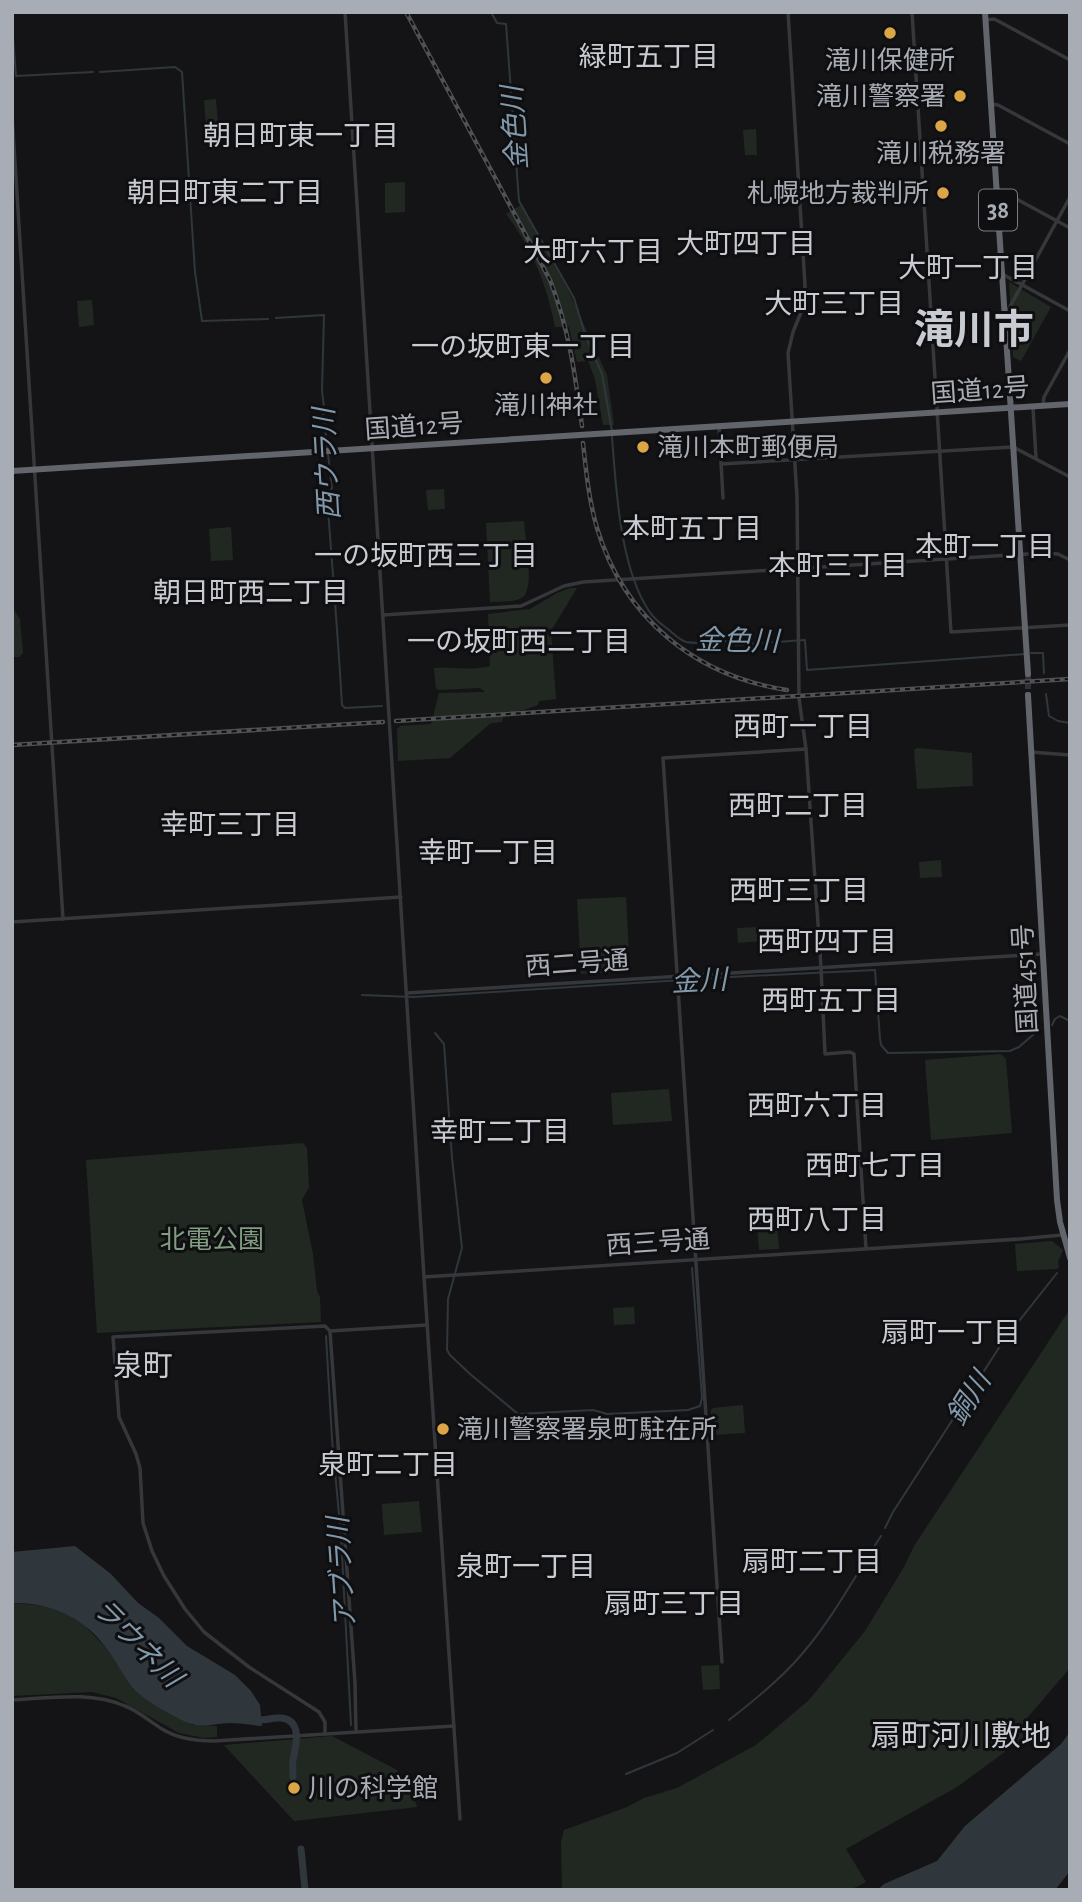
<svg xmlns="http://www.w3.org/2000/svg" width="1082" height="1902" font-family="'Alegreya Sans','Noto Sans JP',sans-serif">
	<rect width="100%" height="100%" fill="#141416"/>
	<g fill="#212822">
		<polygon points="216,99 218,126 206,127 204,100"/>
		<polygon points="756,129 757,155 745,155 743,130"/>
		<polygon points="405,182 405,212 385,213 385,183"/>
		<path d="M521,205L569,292L607,375L614,425H603L595,379L588,361L577,362L569,327H555C547,285 532,248 506,214Z"/>
		<polygon points="1009,282 1051,307 1021,361 1013,357"/>
		<polygon points="92,300 94,325 79,327 77,301"/>
		<polygon points="444,489 445,509 428,510 426,490"/>
		<path d="M524,521C525,538 535,586 523,597C515,603 500,601 490,602L486,523Z"/>
		<polygon points="231,527 233,560 211,561 209,529"/>
		<path d="M570,588H577L551,631L556,699L539,701L538,705L524,710L504,713L502,722L491,723L450,758L398,761L397,729L400,726L431,724L439,693L485,692L480,688L439,690L436,688L434,668C454,667 471,671 490,666L488,614L530,609L557,593Z"/>
		<polygon points="14,610 20,619 23,653 19,657 12,657 12,611"/>
		<polygon points="917,748 972,753 973,786 917,789 914,750"/>
		<polygon points="941,860 942,877 920,878 919,862"/>
		<polygon points="626,897 630,971 581,974 577,899"/>
		<polygon points="761,927 762,941 738,943 737,928"/>
		<polygon points="1001,1054 1006,1059 1012,1133 931,1140 925,1060"/>
		<polygon points="669,1089 672,1121 613,1125 611,1093"/>
		<polygon points="303,1143 307,1148 309,1187 302,1200 313,1254 317,1291 320,1297 321,1322 97,1333 86,1160"/>
		<polygon points="776,1214 779,1249 759,1250 756,1215"/>
		<polygon points="1052,1241 1063,1250 1058,1262 1059,1267 1057,1269 1017,1271 1015,1244"/>
		<polygon points="634,1307 635,1324 614,1325 613,1308"/>
		<polygon points="1070,1309 1070,1668 1027,1718 1036,1729 957,1787 846,1849 866,1882 850,1890 562,1890 561,1842 564,1830 627,1807 644,1798 677,1788 756,1745 809,1700 865,1631 904,1567 914,1546"/>
		<polygon points="743,1405 745,1433 713,1435 711,1433 711,1410 713,1408"/>
		<polygon points="419,1501 422,1532 384,1535 382,1504"/>
		<polygon points="12,1603 36,1605 60,1610 82,1623 107,1649 134,1689 193,1725 217,1726 217,1737 204,1738 179,1733 116,1698 92,1692 12,1696"/>
		<polygon points="719,1665 720,1689 703,1690 701,1666"/>
		<polygon points="332,1736 397,1770 411,1787 417,1807 294,1821 224,1745"/>
	</g>
	<g fill="#2f373d">
		<path d="M75,1546L111,1574L138,1603L159,1618L187,1646L235,1675L251,1691L260,1705L262,1726C251,1725 240,1723 230,1723C217,1723 205,1728 192,1724C178,1720 142,1699 133,1688C124,1677 117,1663 109,1652C87,1619 52,1602 12,1603V1552Z"/>
		<polygon points="1070,1732 1070,1871 1055,1890 877,1890 884,1884 937,1861 965,1826 1061,1744"/>
	</g>
	<g fill="none" stroke-linecap="round" stroke-linejoin="round">
		<g stroke="#2f373d" stroke-width="2">
			<polyline points="491,12 497,23 506,24 519,201 574,298 585,334 602,374 612,431"/>
			<polyline points="12,24 16,76 93,72"/>
			<polyline points="100,72 175,67 182,72 195,272 202,321 268,319"/>
			<path d="M276,318L324,315L322,391L324,407L323,412L332,488L327,495C332,565 338,635 342,705L345,708L382,706"/>
			<path d="M612,437C616,488 620,568 649,611C654,619 661,624 669,630C674,634 680,640 686,642C700,645 721,640 735,641L736,645L805,640L807,670L1025,654"/>
			<polyline points="1031,653 1043,653 1044,673"/>
			<polyline points="1046,694 1049,716 1058,721 1070,723"/>
			<polyline points="362,995 413,997 730,977 875,970 880,1039 881,1045 888,1053 1010,1051 1019,1047 1041,1028"/>
			<polyline points="1052,1025 1055,1019 1060,1016 1070,1021"/>
			<polyline points="435,1033 444,1044 452,1158 462,1248 448,1299 447,1350 450,1355 470,1374 518,1414 593,1410 607,1414 688,1410 700,1406 702,1398 692,1268"/>
			<polyline points="326,1336 332,1439 341,1536 351,1725"/>
			<polyline points="885,1528 893,1512 1004,1340 1057,1273"/>
			<path d="M729,1720C755,1700 781,1679 802,1654C833,1618 855,1576 881,1536"/>
			<polyline points="626,1774 677,1753 713,1730"/>
		</g>
		<g stroke="#2f373d" stroke-width="7">
			<path d="M253,1719C265,1722 270,1717 281,1718C303,1720 296,1746 293,1760C292,1765 293,1771 293,1777"/>
			<polyline points="301,1849 305,1890"/>
		</g>
		<polyline stroke="#323236" stroke-width="6" stroke-dasharray="6 3" stroke-linecap="butt" points="1028,674 1028,695"/>
		<g stroke="#36373a" stroke-width="3.5">
			<polyline points="345,12 424,1277 460,1819"/>
			<polyline points="788,12 805,285 804,305 793,332 788,353 797,497 799,698 806,749 821,967 825,1054 850,1052 854,1054 866,1249"/>
			<polyline points="912,12 951,632 1070,625"/>
			<polyline points="985,20 994,19 1000,22 1070,60"/>
			<polyline points="991,104 998,105 1070,144"/>
			<polyline points="12,115 63,919"/>
			<polyline points="998,189 1070,228"/>
			<polyline points="1004,275 1070,311"/>
			<polyline points="1007,312 1070,197"/>
			<polyline points="1043,405 1044,397 1070,350"/>
			<polyline points="1033,408 1036,458"/>
			<polyline points="719,426 723,498"/>
			<polyline points="721,464 1013,447 1070,477"/>
			<polyline points="383,615 521,606 564,586 583,582 1043,553 1058,554 1070,560"/>
			<polyline points="1030,752 1070,755"/>
			<polyline points="12,922 401,897"/>
			<polyline points="407,993 1042,954"/>
			<polyline points="424,1277 1020,1239 1062,1235"/>
			<polyline points="330,1331 355,1683 356,1732"/>
			<polyline points="722,1662 663,758 806,749"/>
			<path d="M12,1700C50,1698 90,1691 125,1706C139,1711 150,1722 162,1729C178,1739 196,1741 214,1741L454,1726"/>
			<polyline points="325,1734 325,1722 319,1712 249,1667 204,1632 185,1609 164,1576 152,1551 143,1523 140,1468 136,1454 119,1417 113,1337 325,1326 330,1331 427,1325"/>
		</g>
		<g stroke="#62656b" stroke-width="6">
			<polyline points="985,12 1028,674"/>
			<polyline points="12,471 1070,404"/>
			<polyline points="1028,695 1057,1200 1060,1222 1070,1258"/>
		</g>
		<defs>
			<g id="rail">
				<path d="M406,12L550,280C569,329 575,374 582,426"/>
				<path d="M583,443C586,471 589,501 597,528C624,618 695,676 787,690"/>
				<polyline points="396,721 1070,679"/>
				<polyline points="12,745 383,722"/>
			</g>
		</defs>
		<use href="#rail" stroke="#4f5155" stroke-width="4.5"/>
		<use href="#rail" stroke="#0f0f11" stroke-width="2" stroke-dasharray="5" stroke-linecap="butt"/>
	</g>
	<g fill="#dca646" stroke="#0f0f11" stroke-width="2.5">
		<circle cx="890" cy="33" r="7"/>
		<circle cx="960" cy="96" r="7"/>
		<circle cx="941" cy="126" r="7"/>
		<circle cx="943" cy="193" r="7"/>
		<circle cx="546" cy="378" r="7"/>
		<circle cx="643" cy="447" r="7"/>
		<circle cx="443" cy="1429" r="7"/>
		<circle cx="294" cy="1788" r="7"/>
	</g>
	<g text-anchor="middle" stroke-width="6" stroke-linejoin="round" paint-order="stroke">
		<rect fill="#0f0f11" stroke="#7a7d83" stroke-width="2" x="979" y="189.5" width="38" height="41" rx="5"/>
		<g font-size="24" font-weight="bold" fill="#a8acb4">
			<text x="998" y="218">38</text>
		</g>
		<g font-size="26" fill="#a8acb4" stroke="#0f0f11">
			<text x="890" y="69">滝川保健所</text>
			<text x="946" y="105" text-anchor="end">滝川警察署</text>
			<text x="941" y="162">滝川税務署</text>
			<text x="929" y="202" text-anchor="end">札幌地方裁判所</text>
			<text x="546" y="414">滝川神社</text>
			<text x="657" y="456" text-anchor="start">滝川本町郵便局</text>
			<text x="457" y="1438" text-anchor="start">滝川警察署泉町駐在所</text>
			<text x="308" y="1797" text-anchor="start">川の科学館</text>
		</g>
		<g font-size="26" fill="#a8acb4" stroke="#0f0f11">
			<text transform="translate(980 390) rotate(-4)" y="9">国道12号</text>
			<text transform="translate(414 426) rotate(-4)" y="9">国道12号</text>
			<text transform="translate(577 963) rotate(-4)" y="9">西二号通</text>
			<text transform="translate(1025 979) rotate(-93)" y="9">国道451号</text>
			<text transform="translate(658 1242) rotate(-4)" y="9">西三号通</text>
		</g>
		<g font-size="26" fill="#819d82" stroke="#0f0f11">
			<text x="212" y="1248">北電公園</text>
		</g>
		<g font-size="28" fill="#c8cbd1" stroke="#0f0f11">
			<text x="649" y="66">緑町五丁目</text>
			<text x="301" y="145">朝日町東一丁目</text>
			<text x="225" y="202">朝日町東二丁目</text>
			<text x="746" y="253">大町四丁目</text>
			<text x="593" y="261">大町六丁目</text>
			<text x="968" y="277">大町一丁目</text>
			<text x="834" y="313">大町三丁目</text>
			<text x="523" y="356">一の坂町東一丁目</text>
			<text x="692" y="538">本町五丁目</text>
			<text x="985" y="556">本町一丁目</text>
			<text x="426" y="565">一の坂町西三丁目</text>
			<text x="838" y="575">本町三丁目</text>
			<text x="251" y="602">朝日町西二丁目</text>
			<text x="519" y="651">一の坂町西二丁目</text>
			<text x="803" y="736">西町一丁目</text>
			<text x="798" y="815">西町二丁目</text>
			<text x="230" y="834">幸町三丁目</text>
			<text x="488" y="862">幸町一丁目</text>
			<text x="799" y="900">西町三丁目</text>
			<text x="827" y="951">西町四丁目</text>
			<text x="831" y="1010">西町五丁目</text>
			<text x="817" y="1115">西町六丁目</text>
			<text x="500" y="1141">幸町二丁目</text>
			<text x="875" y="1175">西町七丁目</text>
			<text x="817" y="1229">西町八丁目</text>
			<text x="951" y="1342">扇町一丁目</text>
			<text x="388" y="1474">泉町二丁目</text>
			<text x="812" y="1571">扇町二丁目</text>
			<text x="526" y="1576">泉町一丁目</text>
			<text x="674" y="1613">扇町三丁目</text>
		</g>
		<g font-size="28" font-style="italic" fill="#8299ab" stroke="#0f0f11">
			<text transform="translate(514 128) rotate(-94)" y="10">金色川</text>
			<text transform="translate(326 464) rotate(-93)" y="10">西ウラ川</text>
			<text transform="translate(737 640) rotate(1)" y="10">金色川</text>
			<text transform="translate(699 980) rotate(-3)" y="10">金川</text>
			<text transform="translate(968 1398) rotate(-58)" y="10">銅川</text>
			<text transform="translate(341 1573) rotate(-94)" y="10">アブラ川</text>
			<text transform="translate(138 1642) rotate(45)" y="10">ラウネ川</text>
		</g>
		<g font-size="30" fill="#c8cbd1" stroke="#0f0f11">
			<text x="143" y="1376">泉町</text>
			<text x="961" y="1746">扇町河川敷地</text>
		</g>
		<g font-size="40" font-weight="bold" fill="#c8cbd1" stroke="#0f0f11">
			<text x="974" y="343">滝川市</text>
		</g>
	</g>
	<rect width="1082" height="1902" fill="none" stroke="#a8acb4" stroke-width="28"/>
</svg>
